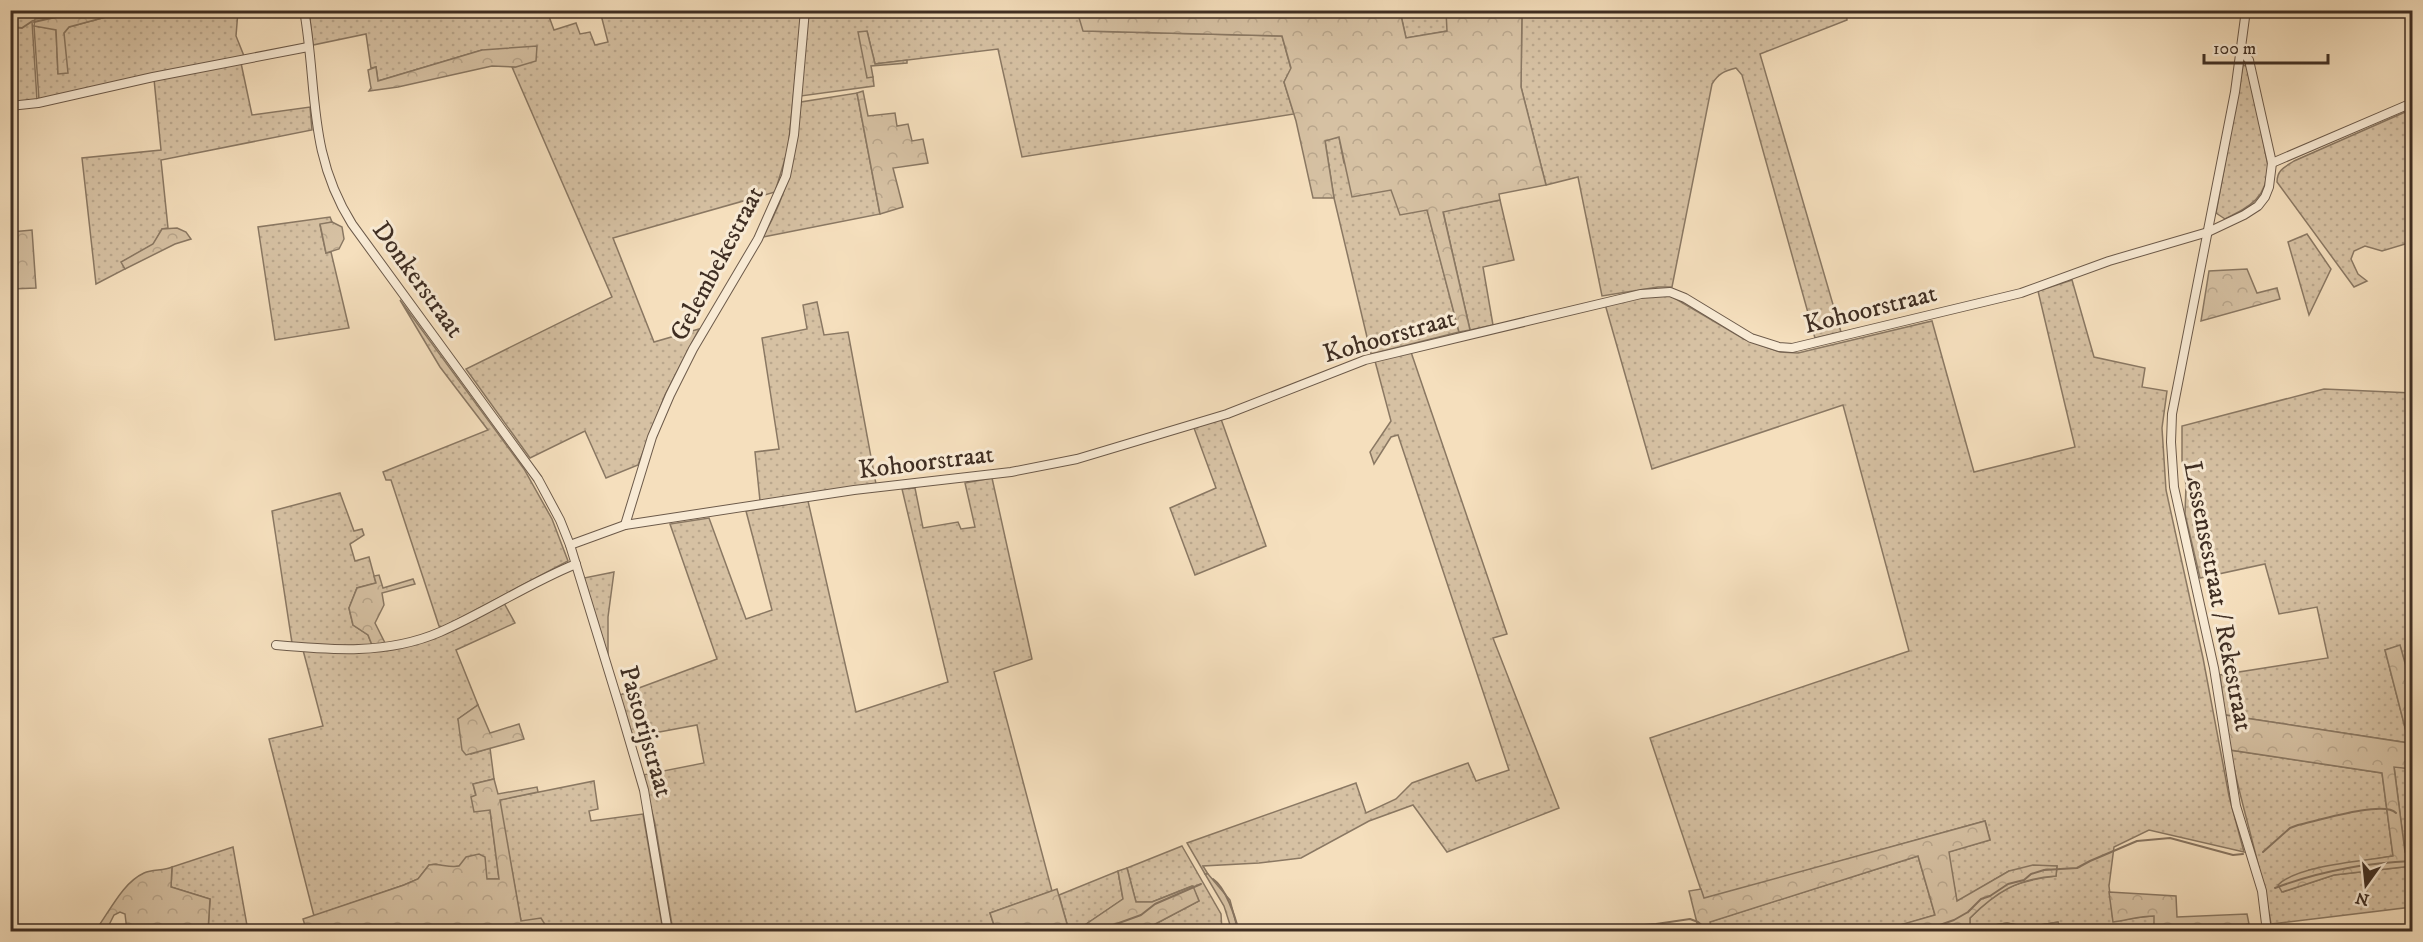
<svg xmlns="http://www.w3.org/2000/svg" width="2423" height="942" font-family="'IM FELL DW Pica',serif">
	<defs>
		<pattern id="grass-dots" width="8" height="8" patternUnits="userSpaceOnUse" patternTransform="scale(1.5)"><rect width="8" height="8" fill="#d6c1a3"/><path d="M2 2h.1M6 6h.1" fill="none" stroke="#b9a68c" stroke-width="1.8" stroke-linecap="round"/></pattern>
		<pattern id="forest-crowns" width="20" height="18" patternUnits="userSpaceOnUse" patternTransform="scale(1.5)"><rect width="20" height="18" fill="#d6c1a3"/><path d="M2 6a3 3 0 1 1 6 0M12 15a3 3 0 1 1 6 0" fill="none" stroke="#b9a68c"/></pattern>
	</defs>
	<rect width="100%" height="100%" fill="#f5dfbd"/>
	<filter id="stains"><feTurbulence type="fractalNoise" baseFrequency=".00333" numOctaves="4"/><feColorMatrix values="0 0 0 0 .2 0 0 0 0 .09 0 0 0 0 .02 0 0 0 .5 -.17"/></filter>
	<radialGradient id="worn" r=".72"><stop offset=".6" stop-color="#630" stop-opacity="0"/><stop offset="1" stop-color="#630" stop-opacity=".3"/></radialGradient>
	<g fill="url(#grass-dots)" stroke="#8a7863" stroke-width="1.5">
		<polygon points="863,10 1077,10 1084,31 1282,36 1291,69 1284,82 1294,114 1022,157 998,49 875,64 867,31 867,77 873,77 874,86 801,96 808,11 852,11 851,14 863,16"/>
		<polygon points="10,11 47,11 46,17 32,21 37,100 11,103"/>
		<polygon points="128,11 238,11 236,36 244,56 39,100 34,26 56,29 58,74 64,33 69,27"/>
		<polygon points="309,11 547,11 554,30 576,23 580,34 590,32 595,45 608,42 600,11 802,11 788,149 775,192 613,238 654,342 699,329 665,395 638,465 606,478 585,431 530,458 466,369 612,297 512,67 516,67 482,50 378,81 376,67 371,68 366,34 313,45"/>
		<polygon points="1400,11 1446,11 1448,31 1406,38"/>
		<path d="M1522,11H1846L1847,20L1760,54L1841,332L1815,338L1742,75L1736,68C1724,71 1718,74 1712,84L1672,287H1658L1602,296L1578,177L1546,185L1521,87Z"/>
		<polygon points="241,63 252,115 310,107 312,130 161,160 168,228 162,229 154,244 122,262 125,269 96,284 82,158 161,150 154,79"/>
		<path d="M2243,65L2246,66L2251,78L2268,166C2267,198 2251,206 2225,219L2216,213Z"/>
		<path d="M857,93L880,214L763,237C790,188 795,157 801,102Z"/>
		<path d="M2412,109V242L2382,251L2365,246L2354,251L2351,259L2358,274L2367,281L2354,287L2277,182C2277,170 2285,167 2294,161Z"/>
		<polygon points="1339,137 1344,163 1427,209 1459,332 1371,354 1334,198 1325,140"/>
		<polygon points="1500,200 1514,260 1483,267 1493,325 1470,330 1443,211"/>
		<polygon points="330,217 332,222 320,225 326,253 331,252 349,328 275,340 258,227"/>
		<polygon points="2307,234 2331,269 2309,315 2288,242"/>
		<path d="M2072,280L2094,357L2145,368L2142,387L2167,391L2162,428L2166,490L2203,658L2229,796L2244,852L2149,830L2114,847L2109,886L2113,921C2128,920 2140,916 2155,916L2154,930L2167,931H2061L2058,922L2027,927L2007,923L1976,928L1970,925V918C1999,888 2016,881 2056,876L2057,866L2009,871L1957,902L1948,852L1990,840L1985,821L1704,899L1650,738L1909,651L1843,405L1652,469L1605,304C1626,299 1649,293 1671,296L1744,339L1780,352L1798,353L1932,321L1974,472L2075,447L2038,291Z"/>
		<polygon points="400,300 524,469 552,519 568,561 443,627 439,626 391,480 386,480 383,472 488,430 440,367"/>
		<polygon points="817,302 824,335 848,332 876,484 760,501 755,452 779,449 762,338 807,329 803,305"/>
		<polygon points="1411,352 1507,634 1493,638 1559,808 1447,852 1413,805 1369,821 1301,858 1259,863 1203,866 1208,874 1205,874 1187,843 1356,783 1366,813 1396,799 1412,783 1468,763 1476,781 1509,770 1398,435 1391,437 1374,464 1370,452 1391,421 1375,361"/>
		<polygon points="2324,389 2412,393 2412,688 2400,646 2385,650 2409,743 2225,715 2220,675 2328,658 2317,607 2279,614 2265,564 2200,578 2185,514 2186,485 2182,460 2182,426"/>
		<polygon points="1221,419 1266,546 1195,575 1170,508 1216,488 1194,428"/>
		<polygon points="992,478 1032,659 994,672 1052,891 990,913 996,931 673,931 655,824 643,775 704,763 697,725 633,737 620,695 717,659 670,524 709,518 746,619 772,610 746,511 808,501 856,712 948,682 902,489 915,488 923,528 958,522 961,529 975,527 965,483"/>
		<polygon points="340,493 354,531 362,529 364,535 350,544 355,561 369,557 376,583 357,588 349,608 353,625 368,635 372,645 318,646 292,643 272,511"/>
		<polygon points="614,572 608,617 608,656 584,578"/>
		<path d="M504,603L515,623L456,650L478,705L458,719L471,754L490,748L494,779L473,784L476,796L472,797L490,809L499,879H487L459,866L449,868L436,864L429,865L418,879L404,885L314,916L269,739L323,726L303,650C392,659 428,644 504,603Z"/>
		<path d="M2230,750L2382,773L2393,856L2309,870L2283,892L2334,875L2412,866V907L2271,924C2261,865 2242,809 2230,750Z"/>
		<polygon points="2394,766 2412,769 2412,852 2405,853"/>
		<polygon points="594,781 598,809 589,811 591,821 643,814 663,931 549,931 521,921 499,800"/>
		<polygon points="1182,846 1221,914 1222,931 1142,931 1199,901 1192,886 1152,902 1136,902 1127,868"/>
		<polygon points="233,847 248,931 208,931 210,899 171,887 172,867"/>
		<polygon points="1918,856 1935,915 1879,932 1712,931 1709,922"/>
		<polygon points="1118,871 1123,899 1076,931 1069,931 1059,895"/>
	</g>
	<g fill="url(#forest-crowns)" stroke="#8a7863" stroke-width="1.5">
		<polygon points="48,11 63,11 63,16 75,11 128,11 69,27 64,33 68,73 58,74 56,30 34,26 35,19 47,18"/>
		<polygon points="1077,11 1400,11 1406,38 1447,31 1446,11 1522,11 1521,87 1546,185 1499,194 1500,200 1443,212 1470,330 1459,332 1427,210 1400,215 1391,190 1352,197 1339,137 1325,141 1334,198 1313,198 1296,121 1284,82 1291,68 1282,36 1083,31"/>
		<polygon points="867,31 875,64 907,60 907,63 871,66 873,77 867,78 858,32"/>
		<polygon points="537,46 536,61 516,67 492,66 398,87 369,91 371,88 368,70 376,67 378,81 482,50"/>
		<polygon points="863,91 868,116 895,113 897,126 908,124 912,141 923,139 928,163 893,168 903,207 880,214 857,93"/>
		<polygon points="332,222 342,227 344,239 339,249 326,253 320,224"/>
		<polygon points="177,228 186,232 191,239 175,244 125,269 121,262 153,244 162,229"/>
		<polygon points="32,230 36,288 11,289 11,232"/>
		<polygon points="2247,269 2257,293 2277,288 2280,299 2201,321 2209,271"/>
		<polygon points="379,575 383,588 413,579 415,584 382,593 384,605 375,623 385,643 372,645 368,635 353,625 349,608 357,588 376,583 374,576"/>
		<path d="M2400,645L2412,688V769L2394,767L2405,852H2412V866L2334,875L2282,892L2278,885C2298,865 2364,861 2393,856L2382,773L2230,750L2225,715L2409,743L2385,650Z"/>
		<polygon points="478,705 490,733 519,724 524,739 466,755 462,750 458,719"/>
		<path d="M494,779L498,794L537,787L538,792L500,800L521,921L541,918L549,931H299L306,929L303,919L404,885L418,879L429,865C439,863 448,868 459,866L466,857L479,854L485,857L487,879H499L490,810L474,812L471,797L476,795L473,784Z"/>
		<path d="M1985,821L1990,840L1949,852L1957,901L2009,871L2033,865L2057,866L2056,876C2019,878 1996,892 1970,918V925L1976,928L2007,923L2027,927L2058,922L2061,931H1879L1935,915L1918,856L1710,922L1712,931H1699L1689,891L1701,889L1704,898Z"/>
		<path d="M172,867L171,887L210,899L208,931H127L125,914L120,912L114,915L106,931H95C109,913 122,883 144,873C153,869 163,871 172,867Z"/>
		<polygon points="1127,868 1136,902 1152,902 1193,886 1199,901 1142,931 1076,931 1123,899 1118,871"/>
		<polygon points="1205,874 1208,874 1230,900 1238,931 1232,931 1224,906"/>
		<polygon points="1057,889 1069,931 996,931 990,913"/>
		<path d="M2109,892L2176,896L2177,917L2247,914L2249,924C2217,932 2186,933 2154,930V916C2140,916 2128,920 2113,922Z"/>
	</g>
	<g fill="none" stroke-linecap="round" stroke-linejoin="round">
		<g stroke="#877460" stroke-width="2">
			<polyline points="34,22 56,17 57,10"/>
			<polyline points="10,27 22,28 31,22"/>
			<path d="M2263,852L2290,828L2298,825C2317,821 2384,800 2396,813"/>
			<path d="M1213,879C1226,888 1235,916 1239,932"/>
			<path d="M2275,888C2320,871 2364,863 2412,861"/>
			<polyline points="1094,932 1141,915 1155,904 1201,884"/>
			<polyline points="1562,932 1656,924 1690,919 1698,922 1710,932"/>
			<polyline points="1920,932 1954,920 1968,912 1981,899 1990,896 2008,884 2024,880 2031,874 2044,870 2077,868 2090,861 2137,841 2170,838 2233,855 2243,854"/>
		</g>
		<defs>
			<g id="street">
				<path d="M304,10C318,89 307,152 352,224L538,479L560,520L570,545L620,708L644,790L668,932"/>
				<polyline points="2246,10 2235,92 2172,414 2171,442 2174,487 2214,668 2236,806 2262,891 2267,932"/>
				<polyline points="10,106 38,103 153,77 308,47"/>
				<polyline points="2272,163 2412,103"/>
				<polyline points="625,525 652,437 670,395 693,349 758,239 786,176 794,135 805,10"/>
				<polyline points="570,545 625,525 854,490 1011,472 1077,459 1227,414 1365,360 1641,294 1670,292 1685,298 1751,338 1779,347 1792,348 2021,293 2109,261 2208,232 2244,215 2258,206 2265,197 2269,187 2272,163 2249,60 2241,50"/>
				<path d="M276,645C331,650 387,655 440,632C486,612 529,583 576,564"/>
			</g>
		</defs>
		<use href="#street" stroke="#6c5a4a" stroke-width="10"/>
		<use href="#street" stroke="#f8ead4" stroke-width="8"/>
	</g>
	<g text-anchor="middle" stroke-width="6" stroke-linejoin="round" paint-order="stroke">
		<g font-size="26" fill="#3f2e23" stroke="#f8ead4">
			<text transform="translate(716 263) rotate(-62)" y="9">Gelembekestraat</text>
			<text transform="translate(419 279) rotate(54)" y="9">Donkerstraat</text>
			<text transform="translate(1870 308) rotate(-14)" y="9">Kohoorstraat</text>
			<text transform="translate(1389 335) rotate(-16)" y="9">Kohoorstraat</text>
			<text transform="translate(926 461) rotate(-7)" y="9">Kohoorstraat</text>
			<text transform="translate(2219 596) rotate(79)" y="9">Lessensestraat / Rekestraat</text>
			<text transform="translate(647 731) rotate(74)" y="9">Pastorijstraat</text>
		</g>
	</g>
	<rect width="2423" height="942" fill="none" stroke="#f5dfbd" stroke-width="36"/>
	<rect x="12" y="12" width="2399" height="918" fill="none" stroke="#3f2e23" stroke-width="3"/>
	<rect x="18" y="18" width="2387" height="906" fill="none" stroke="#3f2e23" stroke-width="1.5"/>
	<g transform="translate(2366 885) rotate(195)" stroke="#f8ead4" stroke-width="4.5" paint-order="stroke">
	<path d="M0-4.5L10 22L0 15L-10 22Z" fill="#3f2e23"/>
	<text y="-9" font-size="16" font-weight="bold" text-anchor="middle" fill="#3f2e23">N</text>
	</g>
	<path d="M2204 54v9h124v-9" fill="none" stroke="#3f2e23" stroke-width="3"/>
	<text x="2213" y="54" font-size="18" fill="#3f2e23" stroke="#f8ead4" stroke-width="4.5" paint-order="stroke">100 m</text>
	<rect width="100%" height="100%" filter="url(#stains)"/>
	<rect width="100%" height="100%" fill="url(#worn)"/>
</svg>
